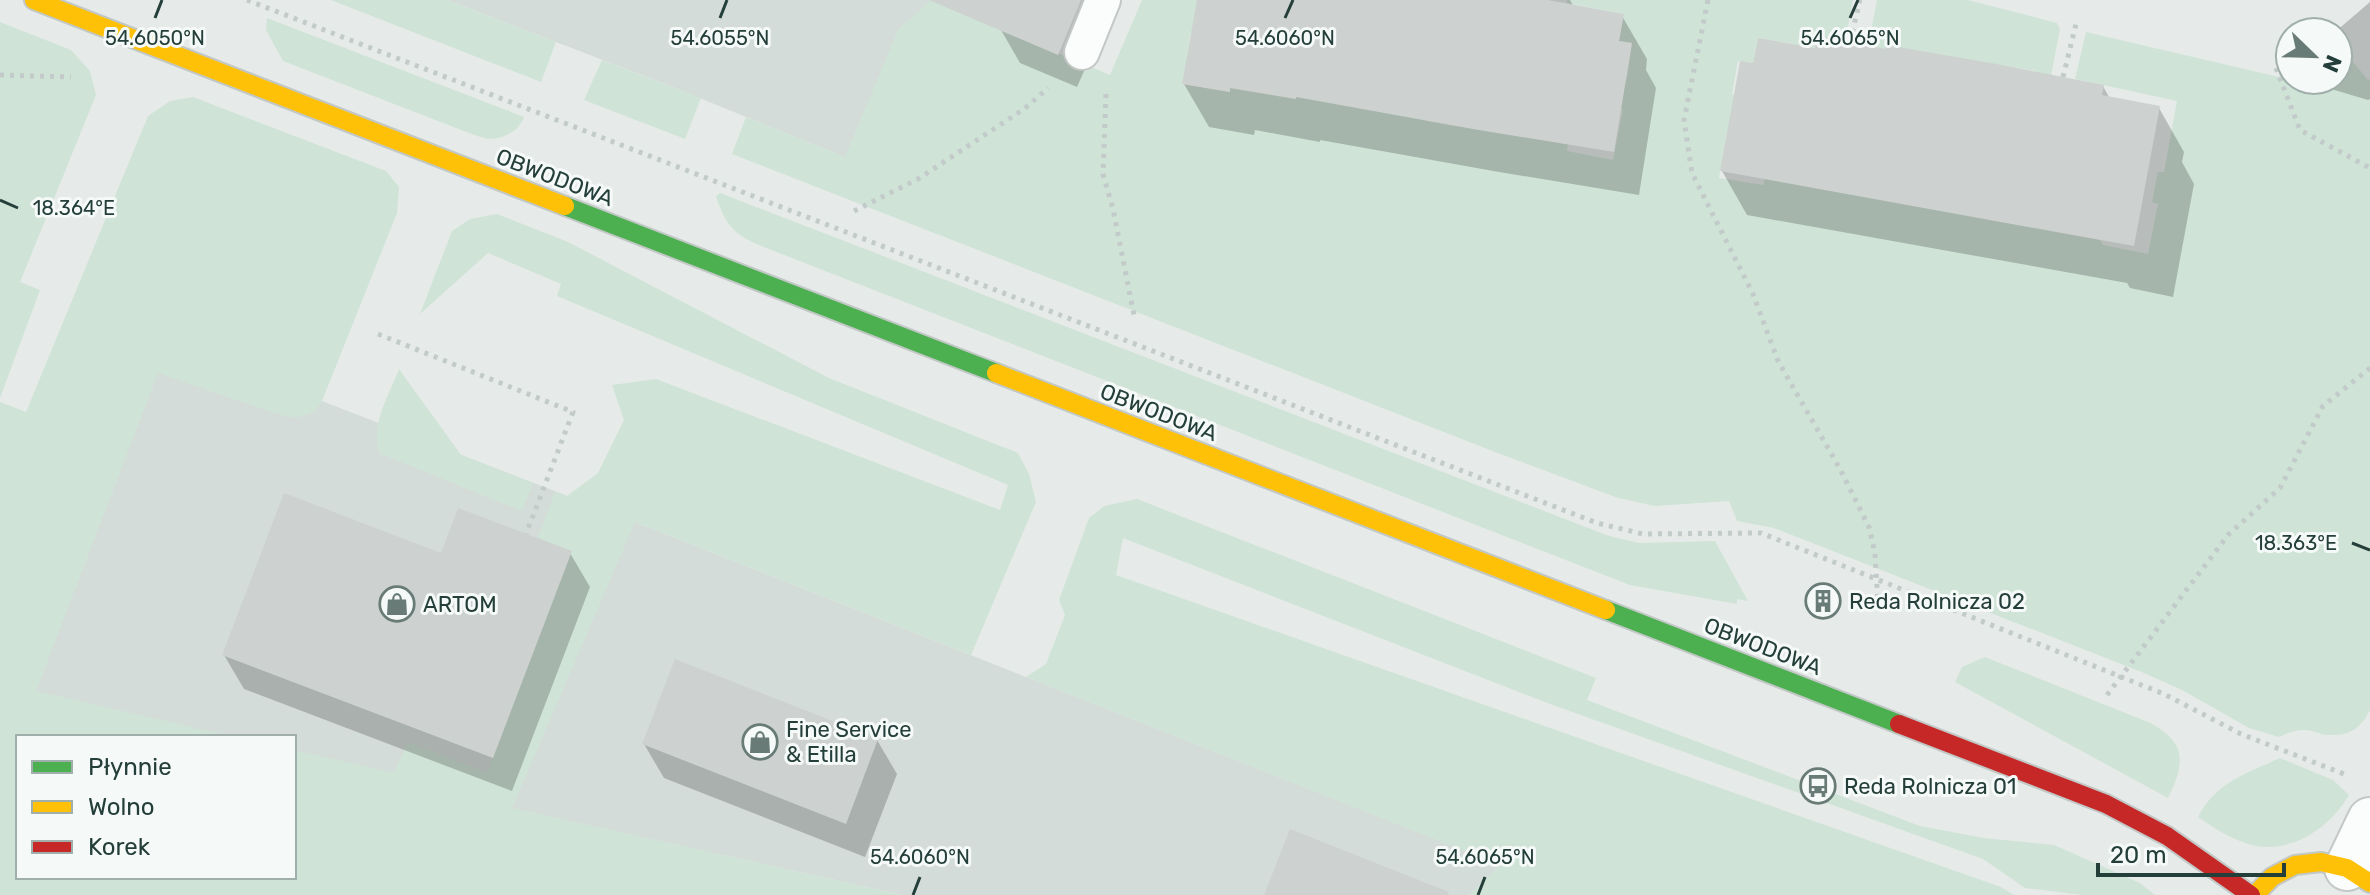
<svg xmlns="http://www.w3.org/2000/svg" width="2370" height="895" font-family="Rubik,sans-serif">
	<rect width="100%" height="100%" fill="#e6ebe9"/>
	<g fill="#d4dcd9">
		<polygon points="447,0 972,0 899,179 665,84"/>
		<polygon points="133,328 635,522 1501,865 1469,895 903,895 294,760 294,737 188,737 0,685"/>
	</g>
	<g fill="#d0e3d7">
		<polygon points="331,0 447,0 556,42 541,82"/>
		<path d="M931,0L1110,75L1142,0H1196L1204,2L1190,36L1183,84L1229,92L1230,88L1296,98L1298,80L1431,88L1426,121L1568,144L1567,151L1613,160L1623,109L1617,107L1627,78L1632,43L1619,41L1623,14L1567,3V0H1853L1845,41L1817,35L1815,48L1758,38L1753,63L1738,61L1732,94L1740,97L1727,132L1719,178L1763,185L1765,179L2100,240L2103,245L2148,254L2158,204L2152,202L2158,172H2164L2177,101L2075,79L2086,32L2279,77L2287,44L2290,45V80H2318L2326,82L2327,80H2338V44L2368,80L2370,79V710C2361,728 2350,736 2329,735C2321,735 2313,730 2304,730C2295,730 2288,733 2279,737L2249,728L2182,690L2144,673L1774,528L1737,521L1729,501L1655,506L1618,498L1495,452L732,154L746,117L845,157L898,30Z"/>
		<polygon points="1877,0 1968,0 2057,23 2060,29 2049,86 2035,71 2002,65 1884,60 1866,57"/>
		<path d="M267,18L524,117C520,130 504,139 490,139C483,138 475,135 469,133L283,61L266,30Z"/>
		<polygon points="0,22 71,50 90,71 96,95 20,282 40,290 0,398"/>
		<polygon points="602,60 701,98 685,139 584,100"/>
		<polygon points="193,97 386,171 399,187 397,213 322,401 315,412 296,418 274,413 158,373 36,691 235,737 18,737 18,877 294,877 294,750 394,773 408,742 487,773 571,552 538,538 555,492 567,496 598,473 624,420 612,385 656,379 1000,510 1008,485 557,296 561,284 488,253 420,314 452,231 470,219 497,214 568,242 829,378 1018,453 1029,474 1036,502 971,655 635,522 512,808 903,895 0,895 0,402 26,412 148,116 170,101"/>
		<path d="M720,193L1609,536L1639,543L1715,541L1748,601L1737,599V604L1630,585L774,251C739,237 728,233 716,196Z"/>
		<path d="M399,369L461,455L533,483L522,511L379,453C371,422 388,398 399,369Z"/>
		<polygon points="1137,499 1596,678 1587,700 1920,826 1984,838 2054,845 2140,883 2155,895 2082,895 2025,888 1983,859 1550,704 1123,538 1116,575 2001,887 2014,895 1469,895 1500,865 1026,677 1046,664 1065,615 1059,600 1089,518 1104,506"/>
		<path d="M1985,657L2148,722C2186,741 2186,762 2168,798L1955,682L1962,667Z"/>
		<path d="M2280,758L2333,780L2349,795C2329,829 2289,856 2248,844C2229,838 2214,828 2198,817C2217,781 2246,774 2280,758Z"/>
	</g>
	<g fill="#0003">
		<polygon points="997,0 1116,0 1077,87 1020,63 1001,30"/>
		<polygon points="1199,0 1570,0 1574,7 1622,16 1647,59 1646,70 1656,88 1639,195 1499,172 1320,140 1320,142 1255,130 1254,135 1209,127 1184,84"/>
		<polygon points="2370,2 2370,99 2368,100 2301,80 2338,80 2338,32 2335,32"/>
		<polygon points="1816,51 2103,86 2110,99 2159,108 2184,152 2182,162 2194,184 2173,297 2130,288 2127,283 1747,215 1722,171 1754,66"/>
		<polygon points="570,553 590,587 512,791 244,689 224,655 442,555"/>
		<polygon points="877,740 897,774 865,857 664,778 644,744"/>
	</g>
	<g fill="#cdd2d0">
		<polygon points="929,0 1081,0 1058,55"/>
		<polygon points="1197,0 1548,0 1624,14 1619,41 1632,43 1614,152 1473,129 1296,97 1296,99 1230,88 1230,92 1182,84"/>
		<polygon points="1817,35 1886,49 1887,45 2002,65 2104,85 2102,95 2160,106 2134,246 1720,171 1740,61 1753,63 1758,38 1815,48"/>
		<polygon points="284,493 441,553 458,508 572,551 493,758 222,655"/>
		<polygon points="675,659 878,739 846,824 642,744"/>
		<polygon points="1290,829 1449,892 1448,895 1264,895"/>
	</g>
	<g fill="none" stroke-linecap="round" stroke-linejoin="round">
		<defs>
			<polyline id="lane" points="1082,52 1103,0"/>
			<polyline id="street" points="2347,868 2370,820"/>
			<g id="fast">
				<polyline points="565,206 996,373"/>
				<polyline points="1606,610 1899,724"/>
			</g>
			<g id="slow">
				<polyline points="34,0 565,206"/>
				<polyline points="996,373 1606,610"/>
				<polyline points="2255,895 2272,877 2295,865 2321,862 2347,868 2370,883"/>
			</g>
			<polyline id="jam" points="1899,724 2106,804 2167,836 2251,895"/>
		</defs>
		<use href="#lane" stroke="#c3c8c6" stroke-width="38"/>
		<use href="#street" stroke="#c3c8c6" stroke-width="48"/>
		<use href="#fast" stroke="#c2c8c6" stroke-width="22"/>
		<use href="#slow" stroke="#c2c8c6" stroke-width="22"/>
		<use href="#jam" stroke="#c2c8c6" stroke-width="22"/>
		<g stroke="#c2cbc9" stroke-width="5" stroke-dasharray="4 6" stroke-linecap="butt">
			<polyline points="247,0 1597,523 1643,534 1761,533 2164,694 2241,734 2344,774"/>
			<polyline points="1708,0 1684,120 1692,173 1753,294 1778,361 1840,469 1869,527 1875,553 1878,605"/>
			<polyline points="1850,42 1860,0"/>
			<polyline points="2276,68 2300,130 2370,168"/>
			<polyline points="0,75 71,77"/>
			<polyline points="2063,77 2077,20"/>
			<polyline points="1106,94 1103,174 1113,209 1135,320"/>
			<polyline points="854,211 918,179 1024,109 1048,88"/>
			<polyline points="378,334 573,412 526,534"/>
			<polyline points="2107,695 2228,535 2280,488 2323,406 2370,368"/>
		</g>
		<use href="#lane" stroke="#fbfcfc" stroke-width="34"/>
		<use href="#street" stroke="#fbfcfc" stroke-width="44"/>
		<use href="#fast" stroke="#4caf50" stroke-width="18"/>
		<use href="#slow" stroke="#ffc107" stroke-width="18"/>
		<use href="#jam" stroke="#c62828" stroke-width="18"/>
	</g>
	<path fill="none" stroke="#243e39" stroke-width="3" d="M155,18L162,0M720,18L727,0M1285,18L1293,0M1850,18L1858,0M0,200L18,208M2352,543L2370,550M913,895L920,877M1478,895L1485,877"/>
	<defs>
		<symbol id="building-ring" viewBox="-11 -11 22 22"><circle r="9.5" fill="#f5faf8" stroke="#687b77" stroke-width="1.5"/><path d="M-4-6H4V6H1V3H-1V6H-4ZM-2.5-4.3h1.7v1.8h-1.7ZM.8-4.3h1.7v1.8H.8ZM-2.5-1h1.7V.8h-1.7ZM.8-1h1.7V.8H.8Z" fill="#687b77"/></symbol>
		<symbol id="shop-ring" viewBox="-11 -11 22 22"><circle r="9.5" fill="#f5faf8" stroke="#687b77" stroke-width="1.5"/><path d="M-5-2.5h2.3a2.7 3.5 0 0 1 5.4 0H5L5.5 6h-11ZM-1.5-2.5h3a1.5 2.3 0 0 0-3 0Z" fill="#687b77"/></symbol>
		<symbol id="bus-ring" viewBox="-11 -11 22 22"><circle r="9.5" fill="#f5faf8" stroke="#687b77" stroke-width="1.5"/><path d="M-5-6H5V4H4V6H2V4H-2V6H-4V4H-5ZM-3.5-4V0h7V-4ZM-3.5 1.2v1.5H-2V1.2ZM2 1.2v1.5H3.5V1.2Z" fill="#687b77"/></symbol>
	</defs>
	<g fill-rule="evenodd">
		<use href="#building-ring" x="1803" y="581" width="40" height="40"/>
		<use href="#shop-ring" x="377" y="584" width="40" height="40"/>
		<use href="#shop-ring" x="740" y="722" width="40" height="40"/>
		<use href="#bus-ring" x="1798" y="766" width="40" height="40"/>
	</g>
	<g text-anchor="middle" stroke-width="6" stroke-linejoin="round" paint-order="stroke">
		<g font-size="22" fill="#243e39" stroke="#f5faf8">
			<text transform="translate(555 177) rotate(21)" y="8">OBWODOWA</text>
			<text transform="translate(1159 412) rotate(21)" y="8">OBWODOWA</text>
			<text transform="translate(1763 646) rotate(21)" y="8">OBWODOWA</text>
		</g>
		<g font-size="22" fill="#243e39" stroke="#f5faf8" text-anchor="start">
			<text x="1849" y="609">Reda Rolnicza 02</text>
			<text x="423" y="612">ARTOM</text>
			<text x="786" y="737">Fine Service<tspan x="786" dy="25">&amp; Etilla</tspan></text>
			<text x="1844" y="794">Reda Rolnicza 01</text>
		</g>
	</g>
	<g font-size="20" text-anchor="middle" fill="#243e39" stroke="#f5faf8" stroke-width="6" stroke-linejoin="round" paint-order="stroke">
		<text x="155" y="45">54.6050°N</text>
		<text x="720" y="45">54.6055°N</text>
		<text x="1285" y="45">54.6060°N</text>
		<text x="1850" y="45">54.6065°N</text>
		<text x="74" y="215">18.364°E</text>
		<text x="2296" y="550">18.363°E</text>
		<text x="920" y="864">54.6060°N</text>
		<text x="1485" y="864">54.6065°N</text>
	</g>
	<rect x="16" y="735" width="280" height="144" fill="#f5faf8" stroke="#a1afac" stroke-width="2"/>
	<rect x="32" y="761" width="40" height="12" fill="#4caf50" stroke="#a1afac" stroke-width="2"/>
	<text x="88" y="775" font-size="24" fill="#243e39">Płynnie</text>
	<rect x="32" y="801" width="40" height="12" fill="#ffc107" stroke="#a1afac" stroke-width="2"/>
	<text x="88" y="815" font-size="24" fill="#243e39">Wolno</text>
	<rect x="32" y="841" width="40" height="12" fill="#c62828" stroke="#a1afac" stroke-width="2"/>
	<text x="88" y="855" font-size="24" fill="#243e39">Korek</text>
	<g transform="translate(2314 56) rotate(113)"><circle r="38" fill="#f5faf8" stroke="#a1afac" stroke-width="2"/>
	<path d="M0-6L14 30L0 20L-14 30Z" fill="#687b77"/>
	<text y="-12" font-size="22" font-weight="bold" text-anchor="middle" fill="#243e39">N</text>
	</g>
	<path d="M2098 863v12h186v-12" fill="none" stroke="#243e39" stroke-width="4"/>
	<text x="2110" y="863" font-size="24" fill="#243e39" stroke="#f5faf8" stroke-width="6" paint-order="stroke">20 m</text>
</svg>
